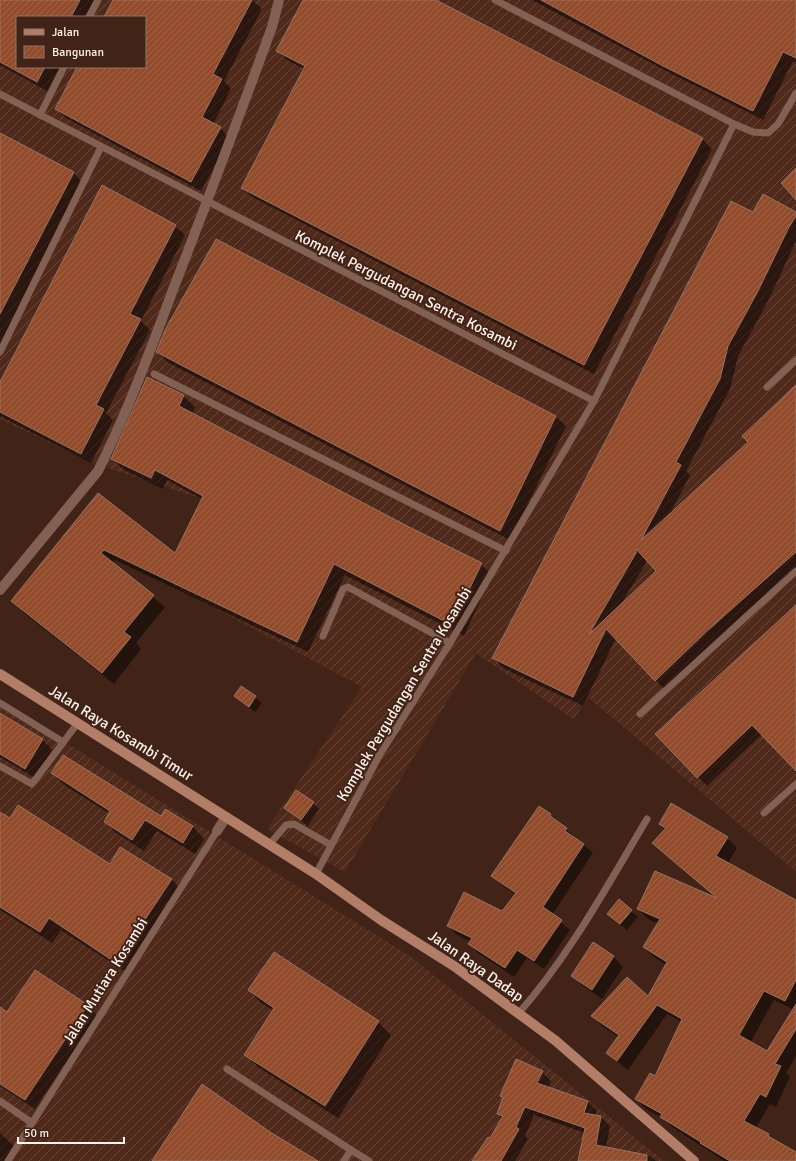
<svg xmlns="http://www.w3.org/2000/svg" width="796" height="1161" font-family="Signika,sans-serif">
	<defs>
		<pattern id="industrial-furrows" width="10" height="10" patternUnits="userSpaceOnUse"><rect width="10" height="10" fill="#4f2a1b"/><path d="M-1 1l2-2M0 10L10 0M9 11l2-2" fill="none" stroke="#69493c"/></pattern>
		<pattern id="building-hatch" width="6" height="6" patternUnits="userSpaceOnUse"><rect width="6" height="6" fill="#924b2b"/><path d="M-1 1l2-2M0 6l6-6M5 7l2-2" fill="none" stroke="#a2654a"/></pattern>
	</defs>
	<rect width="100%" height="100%" fill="#412417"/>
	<g fill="url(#industrial-furrows)" fill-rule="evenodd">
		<path d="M0,0H796V872L589,698L573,719L476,653L345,872L267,829L362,687L170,584L211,502L93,463L0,419ZM17,17H145V67H17Z"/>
		<polygon points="0,702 410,956 664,1161 0,1161"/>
	</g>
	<g fill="#0007" fill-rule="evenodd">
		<polygon points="0,0 94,0 85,17 17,17 17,67 60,67 47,91 0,65"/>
		<polygon points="114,0 252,0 262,9 224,81 231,89 213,124 220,128 230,138 201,191 66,118 56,108 78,67 145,67 145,17 105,17"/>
		<polygon points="304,0 433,0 702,139 712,149 594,374 252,197 242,188 304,69 287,60 277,50"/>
		<polygon points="532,0 796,0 796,62 793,61 763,120 674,75"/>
		<polygon points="0,136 73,172 83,183 0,345"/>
		<path d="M796,213V241L768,301L738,356L730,389L686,471L690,475L669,516L750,442L796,386V570L665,690L616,638L583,706L503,668L494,658L754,214ZM646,558L657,571L621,604L646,563Z"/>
		<polygon points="175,226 185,235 141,321 150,330 106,413 113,420 91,463 0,416 0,384"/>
		<polygon points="216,240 556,417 566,426 510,540 167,362 158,352"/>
		<polygon points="183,396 195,407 192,414 411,529 481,564 492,575 464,636 345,575 308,652 115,560 113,564 165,607 136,643 141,649 114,684 24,613 12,601 98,494 175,555 202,499 167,480 163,489 124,470 112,459"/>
		<polygon points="796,607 796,769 762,734 707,786 656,734"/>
		<polygon points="235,696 255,697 262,703 255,712"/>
		<polygon points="0,714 43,740 52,750 35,778 0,757"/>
		<polygon points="53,773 161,818 166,810 193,827 204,839 195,854 157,831 144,851 116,833 105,822 110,814 64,785"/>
		<polygon points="313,803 319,809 308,826 285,808"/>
		<polygon points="0,814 110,865 171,879 183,891 129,974 61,930 52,943 0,910"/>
		<polygon points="550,815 593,853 552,915 570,930 544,969 527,958 514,977 478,953 469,944 471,942 457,935 448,926 503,912 516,895 502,885 493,876"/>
		<path d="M660,824L727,838L737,848L728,863L796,901V1056L786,1073L790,1077L776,1107L770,1104L756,1128L795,1152L796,1151V1161H724L672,1127L663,1118L646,1109L636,1099L656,1077L682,1022L667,1014L628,1070L607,1053L619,1037L603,1027L593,1016L648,997L666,965L654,957L644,947L659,924L648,919L638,909L717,899L654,843L666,829ZM774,1000L794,1010L768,1053L750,1043Z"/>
		<polygon points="631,911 638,917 627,930 615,920"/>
		<polygon points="593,944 614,957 623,967 602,999 582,985 572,975"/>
		<polygon points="274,954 378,1022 391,1035 338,1118 258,1067 245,1054 274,1011 261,1003 249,990"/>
		<polygon points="35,971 88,1006 97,1015 35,1109 0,1086 0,1008 8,1013"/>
		<polygon points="542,1072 551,1081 548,1088 588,1102 597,1111 595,1116 601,1117 610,1126 606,1148 652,1157 656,1161 579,1161 585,1133 534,1115 525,1136 528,1139 515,1161 474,1161 491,1140 503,1119 498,1114 504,1099 501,1096"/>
		<polygon points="0,1133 14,1146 5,1161 0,1161"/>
	</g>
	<g fill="url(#building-hatch)" stroke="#967364" fill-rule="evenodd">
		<polygon points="0,0 80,0 71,17 17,17 17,67 45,67 37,82 0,62"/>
		<polygon points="113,0 252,0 213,74 222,79 202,117 221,127 191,182 55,109 77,67 145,67 145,17 104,17"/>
		<polygon points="303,0 436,0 703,138 584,365 241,188 305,66 276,51"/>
		<polygon points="541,0 796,0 796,58 783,52 753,111 663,66"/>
		<polygon points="0,133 74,172 0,314"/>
		<polygon points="796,168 796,200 781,183"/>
		<polygon points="102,185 176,225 130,314 141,319 96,405 104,409 81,454 0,412 0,382"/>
		<path d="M763,194L796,212V216L788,229L758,291L728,346L720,379L676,462L681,465L641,540L748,442L742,436L796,385V552L707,631L655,681L606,629L573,697L492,658L731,201L753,212ZM636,549L656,571L589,634L636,553Z"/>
		<polygon points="216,239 556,416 500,531 156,352 165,330"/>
		<polygon points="147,377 184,395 179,406 411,528 482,563 452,625 334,564 297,642 104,550 101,553 154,595 124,632 131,637 102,673 11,601 98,493 175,553 203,496 155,470 151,478 111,459"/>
		<polygon points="796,605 796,771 752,725 697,778 655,734"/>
		<polygon points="241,686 256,696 249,707 234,696"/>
		<polygon points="0,713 43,739 25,769 0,754"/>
		<polygon points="63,755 161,816 165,809 193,826 183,843 145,820 132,840 104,822 110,811 51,773"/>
		<polygon points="296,790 314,802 301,820 284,808"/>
		<polygon points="671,803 728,837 716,856 796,900 796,980 785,1001 764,991 739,1035 767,1051 796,1004 796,1029 775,1064 781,1066 766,1097 760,1094 744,1121 769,1134 768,1136 796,1152 796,1161 730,1161 700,1143 701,1142 660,1117 662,1114 635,1099 650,1073 655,1076 682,1019 657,1005 617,1061 606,1053 619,1035 591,1016 627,977 648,996 667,962 643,947 660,919 637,909 655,871 717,898 652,843 666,828 659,824"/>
		<polygon points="18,805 110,864 120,847 172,879 116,963 49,918 40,932 0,907 0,812 10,818"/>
		<polygon points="539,806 551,814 550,816 567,828 565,831 584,844 543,907 562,920 534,961 517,950 505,968 468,944 472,938 447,926 464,892 502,911 516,893 491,876"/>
		<polygon points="619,899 632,910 620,924 607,914"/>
		<polygon points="593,942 614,956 592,990 571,976"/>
		<polygon points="274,952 379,1021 325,1106 244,1055 274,1008 248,990"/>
		<polygon points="35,970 88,1005 25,1100 0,1084 0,1007 7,1012"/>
		<polygon points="516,1059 543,1071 537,1083 588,1101 584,1113 601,1116 596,1145 647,1155 647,1161 578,1161 585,1128 525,1107 516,1127 519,1129 501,1161 472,1161 488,1137 490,1138 503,1116 497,1114 503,1097 500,1096"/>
		<polygon points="202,1084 270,1132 318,1161 152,1161"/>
	</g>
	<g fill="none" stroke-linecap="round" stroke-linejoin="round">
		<g stroke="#826154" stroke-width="7">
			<polyline points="89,17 98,0"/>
			<polyline points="0,94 594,401 734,124 495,0"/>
			<polyline points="40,115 64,67"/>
			<polyline points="734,124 753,132 768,133 778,124 796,93"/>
			<polyline points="0,352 101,147"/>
			<polyline points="154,374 506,551"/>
			<polyline points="767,387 796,360"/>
			<polyline points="323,636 343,589 348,587 450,643"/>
			<polyline points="0,703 63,742"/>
			<polyline points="640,714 796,571"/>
			<polyline points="0,766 32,784 77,724"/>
			<polyline points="764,813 796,784"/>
			<polyline points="269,845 286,825 294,824 331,845"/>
			<polyline points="316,874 379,756 450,643 594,401"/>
			<path d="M518,1014C570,955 607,886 647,819"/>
			<polyline points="227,1069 351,1150 344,1161"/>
			<polyline points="0,1101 32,1123"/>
			<polyline points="351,1150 369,1161"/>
			<polyline points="8,1161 217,831"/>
		</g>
		<g stroke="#826154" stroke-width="10">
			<path d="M0,590L98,471C128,411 151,349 174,287C208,200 240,114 272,27L279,0"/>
			<polyline points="217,831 226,817"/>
		</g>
		<polyline stroke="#b27e68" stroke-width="10" points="0,674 316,874 381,920 454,966 556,1041 694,1161"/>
	</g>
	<g text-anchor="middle" stroke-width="4" stroke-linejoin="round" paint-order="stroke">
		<g font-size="15" fill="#fef2ed" stroke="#412417">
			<text transform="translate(406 290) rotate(27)" y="5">Komplek Pergudangan Sentra Kosambi</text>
			<text transform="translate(404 694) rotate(-59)" y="5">Komplek Pergudangan Sentra Kosambi</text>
			<text transform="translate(121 733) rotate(32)" y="5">Jalan Raya Kosambi Timur</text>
			<text transform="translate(476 966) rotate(35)" y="5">Jalan Raya Dadap</text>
			<text transform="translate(105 981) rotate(-58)" y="5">Jalan Mutiara Kosambi</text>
		</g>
	</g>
	<rect x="16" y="16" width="130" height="52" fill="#412417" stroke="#8d766d"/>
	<rect x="24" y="29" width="20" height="6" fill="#b27e68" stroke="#8d766d"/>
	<text x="52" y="36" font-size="12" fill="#fef2ed">Jalan</text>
	<rect x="24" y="46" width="20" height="12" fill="url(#building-hatch)" stroke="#8d766d"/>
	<text x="52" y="56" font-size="12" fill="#fef2ed">Bangunan</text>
	<path d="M18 1137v6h106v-6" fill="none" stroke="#fef2ed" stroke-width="2"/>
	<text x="24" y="1137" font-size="12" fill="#fef2ed" stroke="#412417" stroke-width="3" paint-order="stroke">50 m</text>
</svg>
